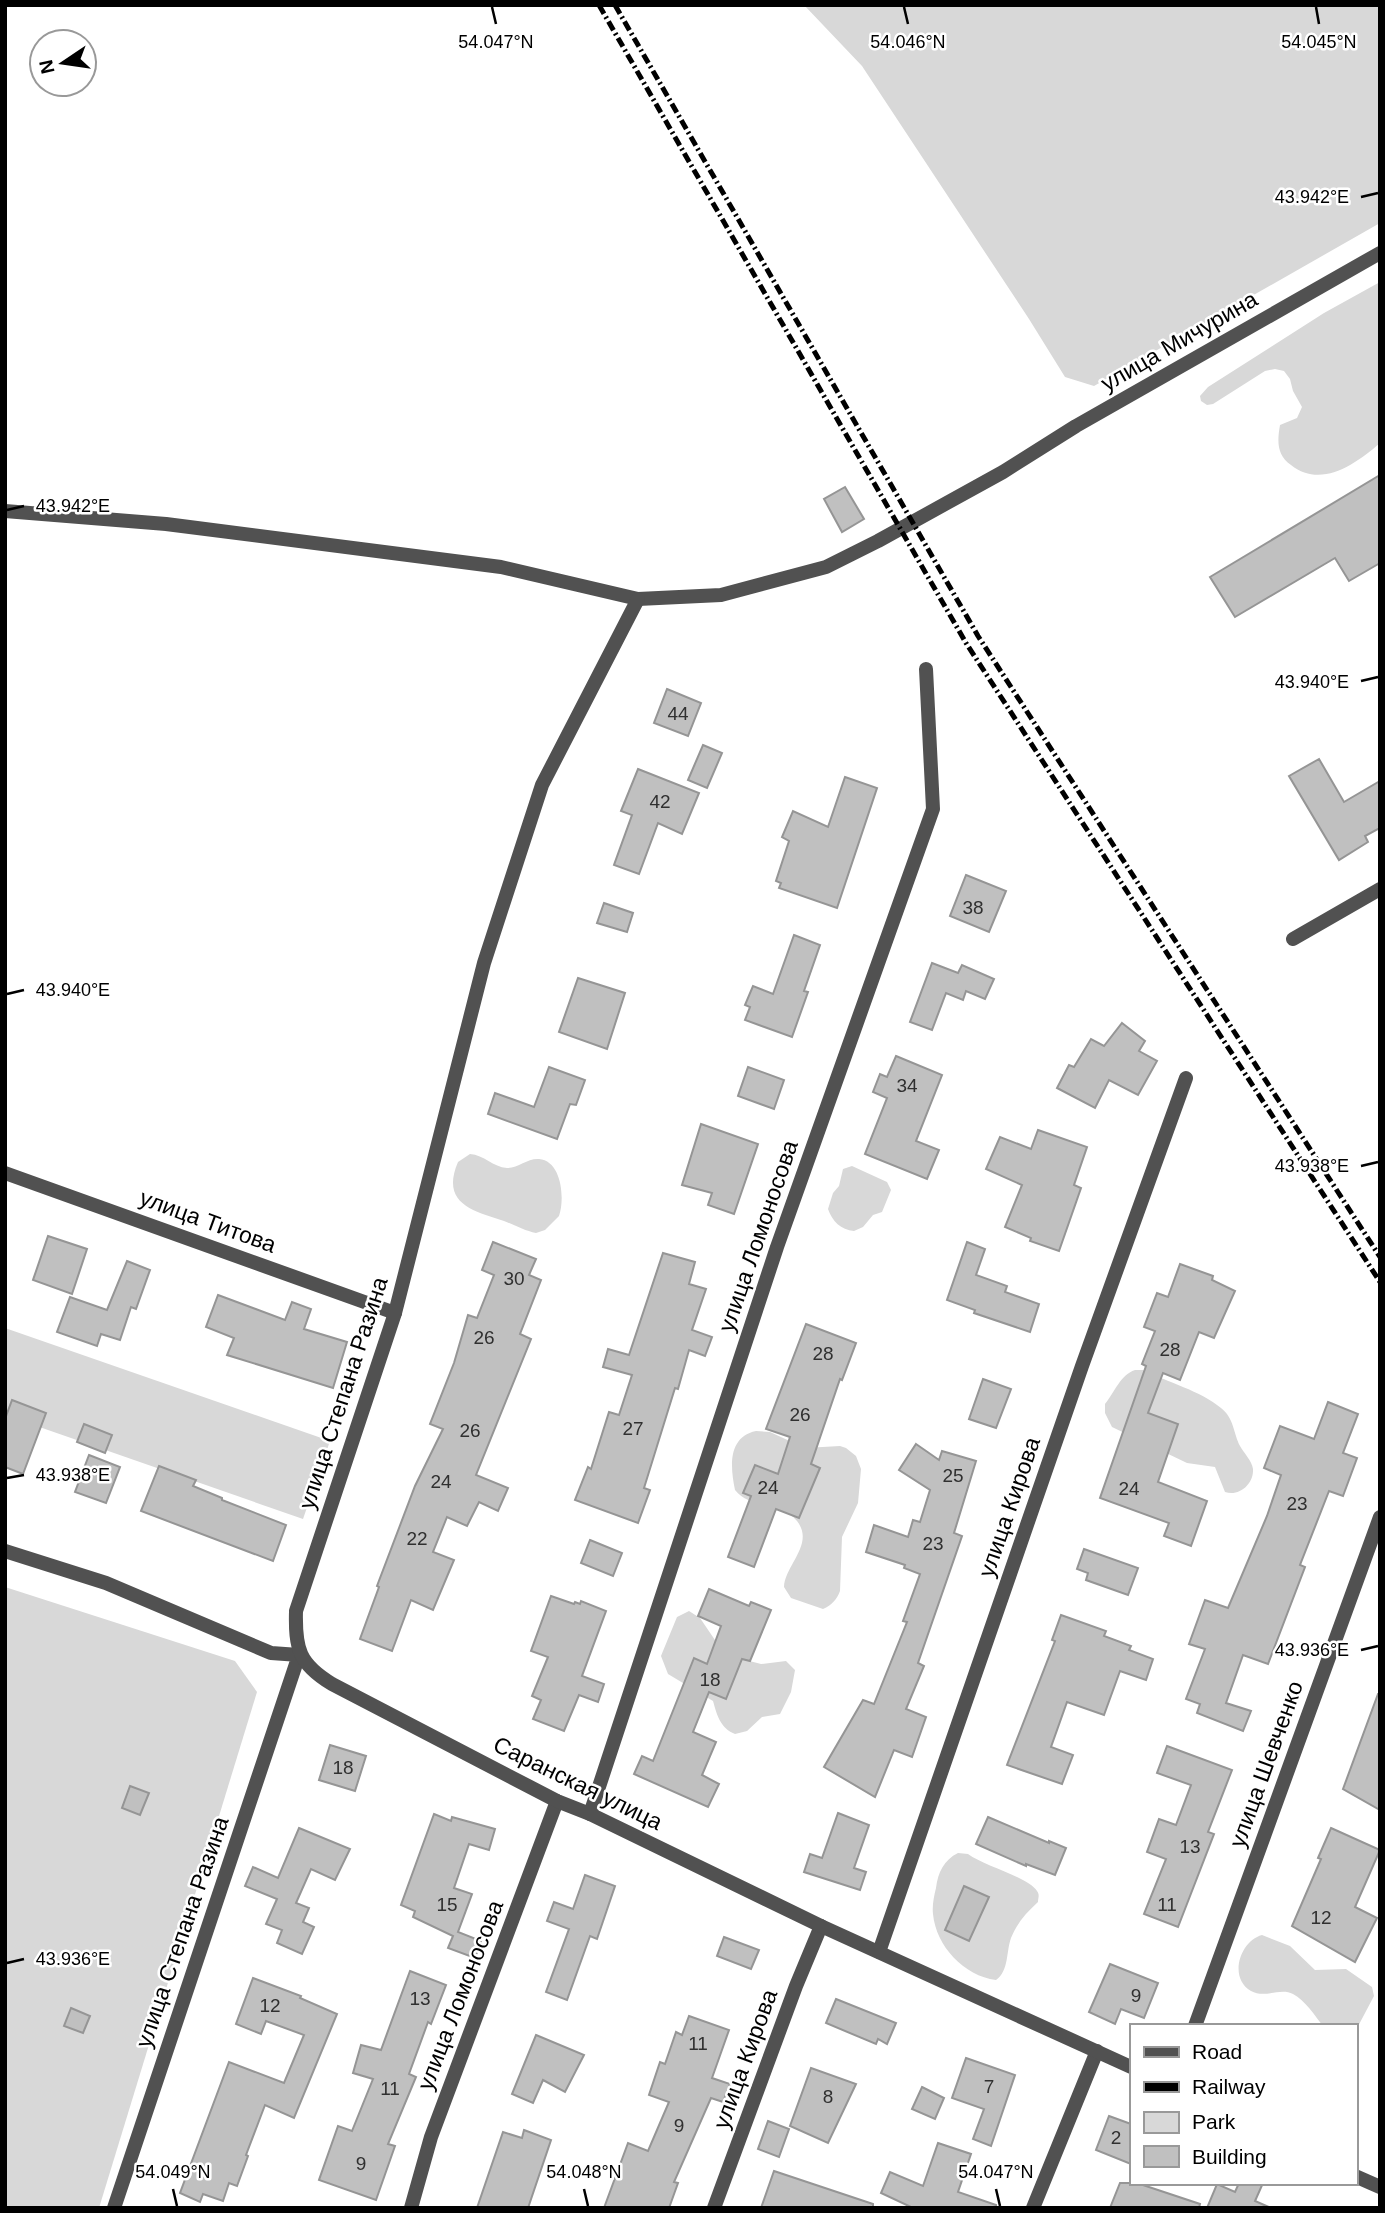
<svg xmlns="http://www.w3.org/2000/svg" width="1385" height="2213" font-family="Helvetica,sans-serif">
	<rect width="100%" height="100%" fill="#fff"/>
	<g fill="#d8d8d8">
		<polygon points="804,5 1380,5 1380,223 1094,386 1065,377 1029,319 862,66"/>
		<path d="M1380,282V443C1356,464 1321,489 1291,465C1277,455 1277,442 1280,425L1297,418L1302,407L1293,391L1290,379L1284,371L1275,369L1265,371L1213,404L1207,405L1201,401L1200,396L1208,387L1324,313Z"/>
		<path d="M470,1154C484,1155 493,1167 507,1168C518,1168 528,1158 539,1159C562,1161 565,1199 559,1216L545,1230L536,1233C525,1231 515,1225 504,1221C474,1211 440,1204 458,1162Z"/>
		<path d="M852,1166L887,1182L891,1190L882,1212L873,1215L863,1227L854,1231C841,1230 832,1221 828,1209L833,1193L839,1186L843,1169Z"/>
		<polygon points="5,1328 330,1441 303,1519 5,1415"/>
		<path d="M1135,1370H1143C1167,1382 1201,1391 1221,1408C1234,1418 1233,1432 1240,1446C1244,1453 1252,1461 1253,1469C1254,1484 1239,1497 1225,1492L1215,1467L1187,1463L1112,1427L1105,1413V1404C1115,1392 1120,1375 1135,1370Z"/>
		<path d="M756,1431L770,1432L805,1448L840,1446L846,1448L856,1456L861,1469L858,1503L842,1537L840,1591C837,1599 832,1605 823,1609L791,1598L784,1587C785,1565 815,1544 797,1521C781,1501 751,1510 735,1490C730,1466 728,1437 756,1431Z"/>
		<polygon points="5,1587 235,1661 257,1692 99,2208 5,2208"/>
		<path d="M689,1611L700,1618L717,1643L738,1658L761,1664L786,1661L795,1670L791,1692L780,1714L762,1717L747,1731L735,1734C720,1728 717,1715 713,1701L668,1674L661,1656L663,1651L677,1617Z"/>
		<path d="M958,1853L968,1854C984,1866 1028,1877 1037,1891C1040,1895 1038,1898 1038,1902C1026,1913 1017,1923 1011,1938C1006,1952 1009,1971 996,1980C964,1976 936,1946 933,1914C932,1906 934,1896 936,1888C938,1872 944,1860 958,1853Z"/>
		<path d="M1262,1935L1290,1946L1315,1970L1346,1969L1372,1987L1374,1996L1355,2032V2026H1323C1315,2016 1305,2000 1293,1994C1280,1987 1265,1999 1251,1991C1228,1978 1240,1941 1262,1935Z"/>
	</g>
	<g fill="#c0c0c0" stroke="#959595" stroke-width="2">
		<polygon points="1380,475 1380,563 1349,581 1335,558 1235,617 1210,577"/>
		<polygon points="845,487 864,519 842,532 824,499"/>
		<polygon points="667,689 701,703 688,736 654,723"/>
		<polygon points="703,745 722,753 707,788 688,780"/>
		<polygon points="1319,759 1344,802 1380,781 1380,828 1365,836 1368,842 1339,860 1289,776"/>
		<polygon points="638,769 699,793 682,834 658,823 639,874 614,865 632,815 621,811"/>
		<polygon points="845,777 877,788 837,908 779,888 781,883 776,881 789,841 782,837 793,811 828,827"/>
		<polygon points="966,875 1006,891 989,932 950,916"/>
		<polygon points="604,903 633,913 627,932 597,923"/>
		<polygon points="794,935 820,945 804,991 808,992 792,1037 745,1020 750,1007 745,1005 753,986 773,994"/>
		<polygon points="932,963 958,973 962,965 994,979 985,999 966,991 963,1000 946,993 932,1030 910,1022"/>
		<polygon points="578,978 625,993 607,1049 559,1032"/>
		<polygon points="1122,1023 1145,1041 1139,1051 1157,1061 1138,1095 1109,1080 1095,1108 1057,1088 1069,1065 1074,1067 1091,1039 1104,1046"/>
		<polygon points="896,1056 942,1075 916,1141 939,1150 927,1179 865,1154 887,1098 873,1092 880,1074 887,1077"/>
		<polygon points="549,1067 585,1080 576,1105 570,1104 557,1139 488,1114 495,1093 534,1107"/>
		<polygon points="748,1067 784,1080 774,1109 738,1096"/>
		<polygon points="701,1124 758,1144 734,1214 708,1205 712,1193 682,1185"/>
		<polygon points="1038,1130 1087,1147 1074,1185 1081,1188 1059,1251 1030,1241 1031,1238 1005,1227 1022,1185 986,1169 1000,1137 1031,1149"/>
		<polygon points="48,1236 87,1249 72,1294 33,1280"/>
		<polygon points="493,1242 536,1259 529,1275 541,1280 520,1334 531,1339 476,1475 508,1488 498,1511 479,1502 467,1526 447,1517 433,1552 454,1560 433,1610 411,1600 392,1651 360,1639 379,1587 377,1586 415,1486 443,1429 430,1424 454,1363 468,1315 477,1318 494,1275 482,1270"/>
		<polygon points="967,1242 985,1249 976,1275 1007,1286 1005,1292 1039,1304 1030,1332 974,1313 975,1310 947,1300"/>
		<polygon points="663,1253 695,1262 689,1284 706,1289 692,1330 712,1337 705,1356 689,1350 678,1389 675,1388 644,1488 650,1490 638,1523 575,1500 588,1467 591,1469 609,1412 619,1415 632,1375 603,1367 608,1349 629,1355"/>
		<polygon points="127,1261 150,1270 136,1309 131,1307 120,1340 101,1334 97,1346 57,1332 70,1297 107,1310"/>
		<polygon points="1180,1264 1213,1276 1212,1280 1235,1291 1214,1338 1199,1332 1180,1380 1163,1373 1148,1413 1178,1424 1158,1482 1207,1501 1191,1546 1164,1536 1169,1523 1100,1498 1146,1366 1142,1364 1155,1331 1144,1327 1157,1293 1168,1297"/>
		<polygon points="218,1295 285,1320 292,1302 311,1309 304,1329 347,1342 333,1388 227,1355 234,1338 206,1327"/>
		<polygon points="806,1324 856,1343 842,1380 840,1379 811,1464 820,1468 799,1518 776,1509 754,1567 728,1557 751,1496 743,1493 755,1465 778,1474 790,1437 766,1429"/>
		<polygon points="983,1379 1011,1389 996,1428 969,1419"/>
		<polygon points="12,1400 46,1413 23,1474 5,1467 5,1419"/>
		<polygon points="1328,1402 1358,1414 1343,1453 1357,1458 1343,1496 1329,1491 1300,1565 1305,1567 1268,1664 1243,1655 1226,1703 1251,1711 1243,1731 1197,1713 1200,1704 1186,1699 1205,1649 1189,1644 1205,1600 1228,1608 1267,1516 1281,1475 1264,1468 1280,1426 1314,1439"/>
		<polygon points="84,1424 112,1435 105,1453 77,1442"/>
		<polygon points="916,1444 939,1460 942,1451 976,1461 954,1533 962,1536 918,1663 924,1666 906,1709 926,1717 912,1757 894,1750 875,1797 824,1767 863,1700 874,1704 907,1622 903,1621 920,1574 904,1568 905,1565 866,1552 874,1525 908,1537 913,1520 920,1522 930,1490 899,1470"/>
		<polygon points="89,1455 120,1467 106,1503 75,1492"/>
		<polygon points="159,1466 196,1480 193,1486 222,1498 222,1500 286,1525 273,1561 141,1511"/>
		<polygon points="590,1540 622,1553 613,1576 581,1563"/>
		<polygon points="1084,1549 1138,1568 1128,1595 1086,1580 1088,1573 1077,1569"/>
		<polygon points="709,1589 749,1606 751,1602 771,1610 750,1661 742,1659 726,1699 709,1692 693,1732 716,1742 702,1775 719,1784 708,1807 634,1774 642,1756 653,1761 694,1658 707,1664 721,1626 698,1616"/>
		<polygon points="551,1596 574,1604 575,1602 580,1604 581,1601 606,1611 582,1676 604,1684 598,1702 579,1695 564,1731 533,1719 541,1700 532,1696 548,1657 531,1651"/>
		<polygon points="1061,1615 1106,1631 1104,1636 1131,1646 1129,1650 1153,1659 1146,1680 1120,1671 1104,1715 1067,1702 1051,1747 1073,1755 1062,1784 1007,1765 1055,1641 1052,1640"/>
		<polygon points="1378,1694 1380,1694 1380,1810 1343,1789"/>
		<polygon points="330,1745 366,1756 355,1791 319,1780"/>
		<polygon points="1167,1746 1232,1770 1208,1832 1214,1834 1178,1927 1144,1914 1166,1859 1147,1852 1159,1819 1176,1825 1191,1785 1157,1773"/>
		<polygon points="130,1786 149,1793 140,1815 122,1808"/>
		<polygon points="838,1813 869,1825 854,1868 866,1872 860,1890 804,1872 810,1854 822,1858"/>
		<polygon points="434,1814 451,1821 452,1817 495,1829 489,1850 469,1844 454,1888 472,1894 458,1932 481,1941 475,1958 448,1948 453,1936 413,1917 415,1911 401,1905"/>
		<polygon points="988,1817 1049,1843 1049,1841 1066,1848 1055,1875 1026,1864 1026,1866 976,1844"/>
		<polygon points="299,1828 350,1849 335,1880 311,1869 296,1903 309,1908 303,1922 314,1927 302,1954 277,1943 282,1930 266,1924 277,1899 245,1886 253,1867 278,1878"/>
		<polygon points="1331,1828 1380,1850 1355,1907 1377,1918 1355,1962 1292,1926 1321,1859 1318,1858"/>
		<polygon points="585,1875 615,1886 597,1939 590,1936 567,2000 546,1992 569,1929 547,1921 554,1902 573,1909"/>
		<polygon points="964,1886 989,1897 969,1941 945,1930"/>
		<polygon points="724,1937 759,1950 751,1969 717,1956"/>
		<polygon points="1110,1964 1158,1983 1144,2018 1121,2009 1115,2024 1089,2012"/>
		<polygon points="410,1971 446,1985 431,2024 428,2022 409,2074 416,2077 388,2144 395,2146 376,2200 319,2180 338,2126 352,2131 373,2079 353,2073 361,2045 381,2050"/>
		<polygon points="253,1978 301,1996 300,1998 337,2014 294,2118 265,2105 246,2155 248,2156 237,2186 229,2183 223,2201 203,2194 200,2202 180,2193 229,2062 284,2083 304,2035 266,2021 261,2034 236,2024"/>
		<polygon points="836,1999 896,2023 887,2044 878,2039 876,2044 826,2023"/>
		<polygon points="71,2008 90,2016 83,2033 64,2026"/>
		<polygon points="689,2016 729,2030 712,2078 730,2084 723,2102 711,2098 674,2182 678,2183 669,2208 604,2208 628,2143 648,2151 669,2102 649,2095 660,2062 665,2064 676,2032 682,2035"/>
		<polygon points="536,2035 584,2055 565,2092 543,2080 533,2103 512,2094"/>
		<polygon points="966,2058 1015,2075 991,2146 973,2139 984,2109 952,2098"/>
		<polygon points="811,2068 856,2084 828,2143 790,2126"/>
		<polygon points="922,2087 944,2098 935,2119 912,2109"/>
		<polygon points="1109,2116 1131,2124 1131,2164 1096,2150"/>
		<polygon points="768,2121 789,2129 779,2157 758,2149"/>
		<polygon points="524,2130 551,2140 528,2208 477,2208 503,2132 522,2138"/>
		<polygon points="938,2143 971,2154 958,2192 996,2205 996,2208 913,2208 881,2193 890,2172 923,2186"/>
		<polygon points="774,2171 873,2204 873,2208 761,2208"/>
		<polygon points="1120,2183 1137,2183 1200,2204 1199,2208 1110,2208"/>
		<polygon points="1239,2183 1263,2183 1255,2201 1271,2208 1207,2208 1217,2184 1235,2192"/>
	</g>
	<g fill="none" stroke-linecap="round" stroke-linejoin="round">
		<g stroke="#515151" stroke-width="14">
			<polyline points="1293,939 1380,889"/>
			<polyline points="5,1173 395,1313"/>
			<polyline points="5,1551 106,1583 271,1653 299,1655 114,2208"/>
			<polyline points="590,1814 777,1247 933,809 926,669"/>
			<polyline points="879,1952 1082,1366 1186,1078"/>
			<polyline points="1195,2026 1380,1517"/>
			<polyline points="411,2208 431,2137 557,1801"/>
			<polyline points="714,2208 796,1986 821,1926"/>
			<polyline points="1033,2208 1097,2051"/>
		</g>
		<g stroke="#515151" stroke-width="14">
			<polyline points="5,511 166,524 501,567 638,599 721,595 826,567 878,541 1003,472 1076,426 1380,253"/>
			<path d="M638,599L542,785L484,963L395,1313L296,1611C295,1649 299,1664 332,1684L557,1801L590,1814L821,1926L1131,2067"/>
			<polyline points="1355,2176 1380,2187"/>
		</g>
		<g stroke="#000" stroke-width="5" stroke-dasharray="10 3.5 2 3.5" stroke-linecap="butt">
			<polyline points="599,5 966,643 1380,1282"/>
			<polyline points="615,5 978,636 1380,1257"/>
		</g>
	</g>
	<path fill="none" stroke="#000" stroke-width="2.5" d="M492,7L496,24M904,7L908,24M1316,7L1319,24M1361,197L1378,193M7,510L24,506M1361,681L1378,677M7,994L24,990M1361,1166L1378,1162M7,1478L24,1475M1361,1650L1378,1646M7,1963L24,1959M173,2189L177,2206M584,2189L588,2206M996,2189L1000,2206"/>
	<g text-anchor="middle" stroke-width="5" stroke-linejoin="round" paint-order="stroke">
		<g font-size="19" fill="#303030">
			<text x="678" y="720">44</text>
			<text x="660" y="808">42</text>
			<text x="973" y="914">38</text>
			<text x="907" y="1092">34</text>
			<text x="514" y="1285">30</text>
			<text x="484" y="1344">26</text>
			<text x="1170" y="1356">28</text>
			<text x="823" y="1360">28</text>
			<text x="800" y="1421">26</text>
			<text x="633" y="1435">27</text>
			<text x="470" y="1437">26</text>
			<text x="953" y="1482">25</text>
			<text x="441" y="1488">24</text>
			<text x="768" y="1494">24</text>
			<text x="1129" y="1495">24</text>
			<text x="1297" y="1510">23</text>
			<text x="417" y="1545">22</text>
			<text x="933" y="1550">23</text>
			<text x="710" y="1686">18</text>
			<text x="343" y="1774">18</text>
			<text x="1190" y="1853">13</text>
			<text x="447" y="1911">15</text>
			<text x="1167" y="1911">11</text>
			<text x="1321" y="1924">12</text>
			<text x="1136" y="2002">9</text>
			<text x="420" y="2005">13</text>
			<text x="270" y="2012">12</text>
			<text x="698" y="2050">11</text>
			<text x="989" y="2093">7</text>
			<text x="390" y="2095">11</text>
			<text x="828" y="2103">8</text>
			<text x="679" y="2132">9</text>
			<text x="1116" y="2144">2</text>
			<text x="361" y="2170">9</text>
		</g>
		<g font-size="23" fill="#000" stroke="#fff">
			<text transform="translate(1179 341) rotate(-30)" y="8">улица Мичурина</text>
			<text transform="translate(208 1221) rotate(20)" y="8">улица Титова</text>
			<text transform="translate(758 1236) rotate(-71)" y="8">улица Ломоносова</text>
			<text transform="translate(343 1393) rotate(-72)" y="8">улица Степана Разина</text>
			<text transform="translate(1009 1507) rotate(-71)" y="8">улица Кирова</text>
			<text transform="translate(1266 1764) rotate(-70)" y="8">улица Шевченко</text>
			<text transform="translate(578 1783) rotate(26)" y="8">Саранская улица</text>
			<text transform="translate(182 1932) rotate(-71)" y="8">улица Степана Разина</text>
			<text transform="translate(460 1995) rotate(-69)" y="8">улица Ломоносова</text>
			<text transform="translate(745 2059) rotate(-70)" y="8">улица Кирова</text>
		</g>
	</g>
	<g font-size="18" text-anchor="middle" fill="#000" stroke="#fff" stroke-width="5" stroke-linejoin="round" paint-order="stroke">
		<text x="496" y="48">54.047°N</text>
		<text x="908" y="48">54.046°N</text>
		<text x="1319" y="48">54.045°N</text>
		<text x="1312" y="203">43.942°E</text>
		<text x="73" y="512">43.942°E</text>
		<text x="1312" y="688">43.940°E</text>
		<text x="73" y="996">43.940°E</text>
		<text x="1312" y="1172">43.938°E</text>
		<text x="73" y="1481">43.938°E</text>
		<text x="1312" y="1656">43.936°E</text>
		<text x="73" y="1965">43.936°E</text>
		<text x="173" y="2178">54.049°N</text>
		<text x="584" y="2178">54.048°N</text>
		<text x="996" y="2178">54.047°N</text>
	</g>
	<rect width="1385" height="2213" fill="none" stroke="#000000" stroke-width="14"/>
	<rect x="1130" y="2024" width="228" height="161" fill="#ffffff" stroke="#999999" stroke-width="2"/>
	<rect x="1144" y="2047" width="35" height="10" fill="#515151" stroke="#999999" stroke-width="2"/>
	<text x="1192" y="2059" font-size="21" fill="#000000">Road</text>
	<rect x="1144" y="2082" width="35" height="10" fill="#000000" stroke="#999999" stroke-width="2"/>
	<text x="1192" y="2094" font-size="21" fill="#000000">Railway</text>
	<rect x="1144" y="2112" width="35" height="21" fill="#d8d8d8" stroke="#999999" stroke-width="2"/>
	<text x="1192" y="2129" font-size="21" fill="#000000">Park</text>
	<rect x="1144" y="2146" width="35" height="21" fill="#c0c0c0" stroke="#999999" stroke-width="2"/>
	<text x="1192" y="2164" font-size="21" fill="#000000">Building</text>
	<g transform="translate(63 63) rotate(257)"><circle r="33" fill="#ffffff" stroke="#999999" stroke-width="2"/>
	<path d="M0-5L12 26L0 18L-12 26Z" fill="#000000"/>
	<text y="-10" font-size="19" font-weight="bold" text-anchor="middle" fill="#000000">N</text>
	</g>
</svg>
